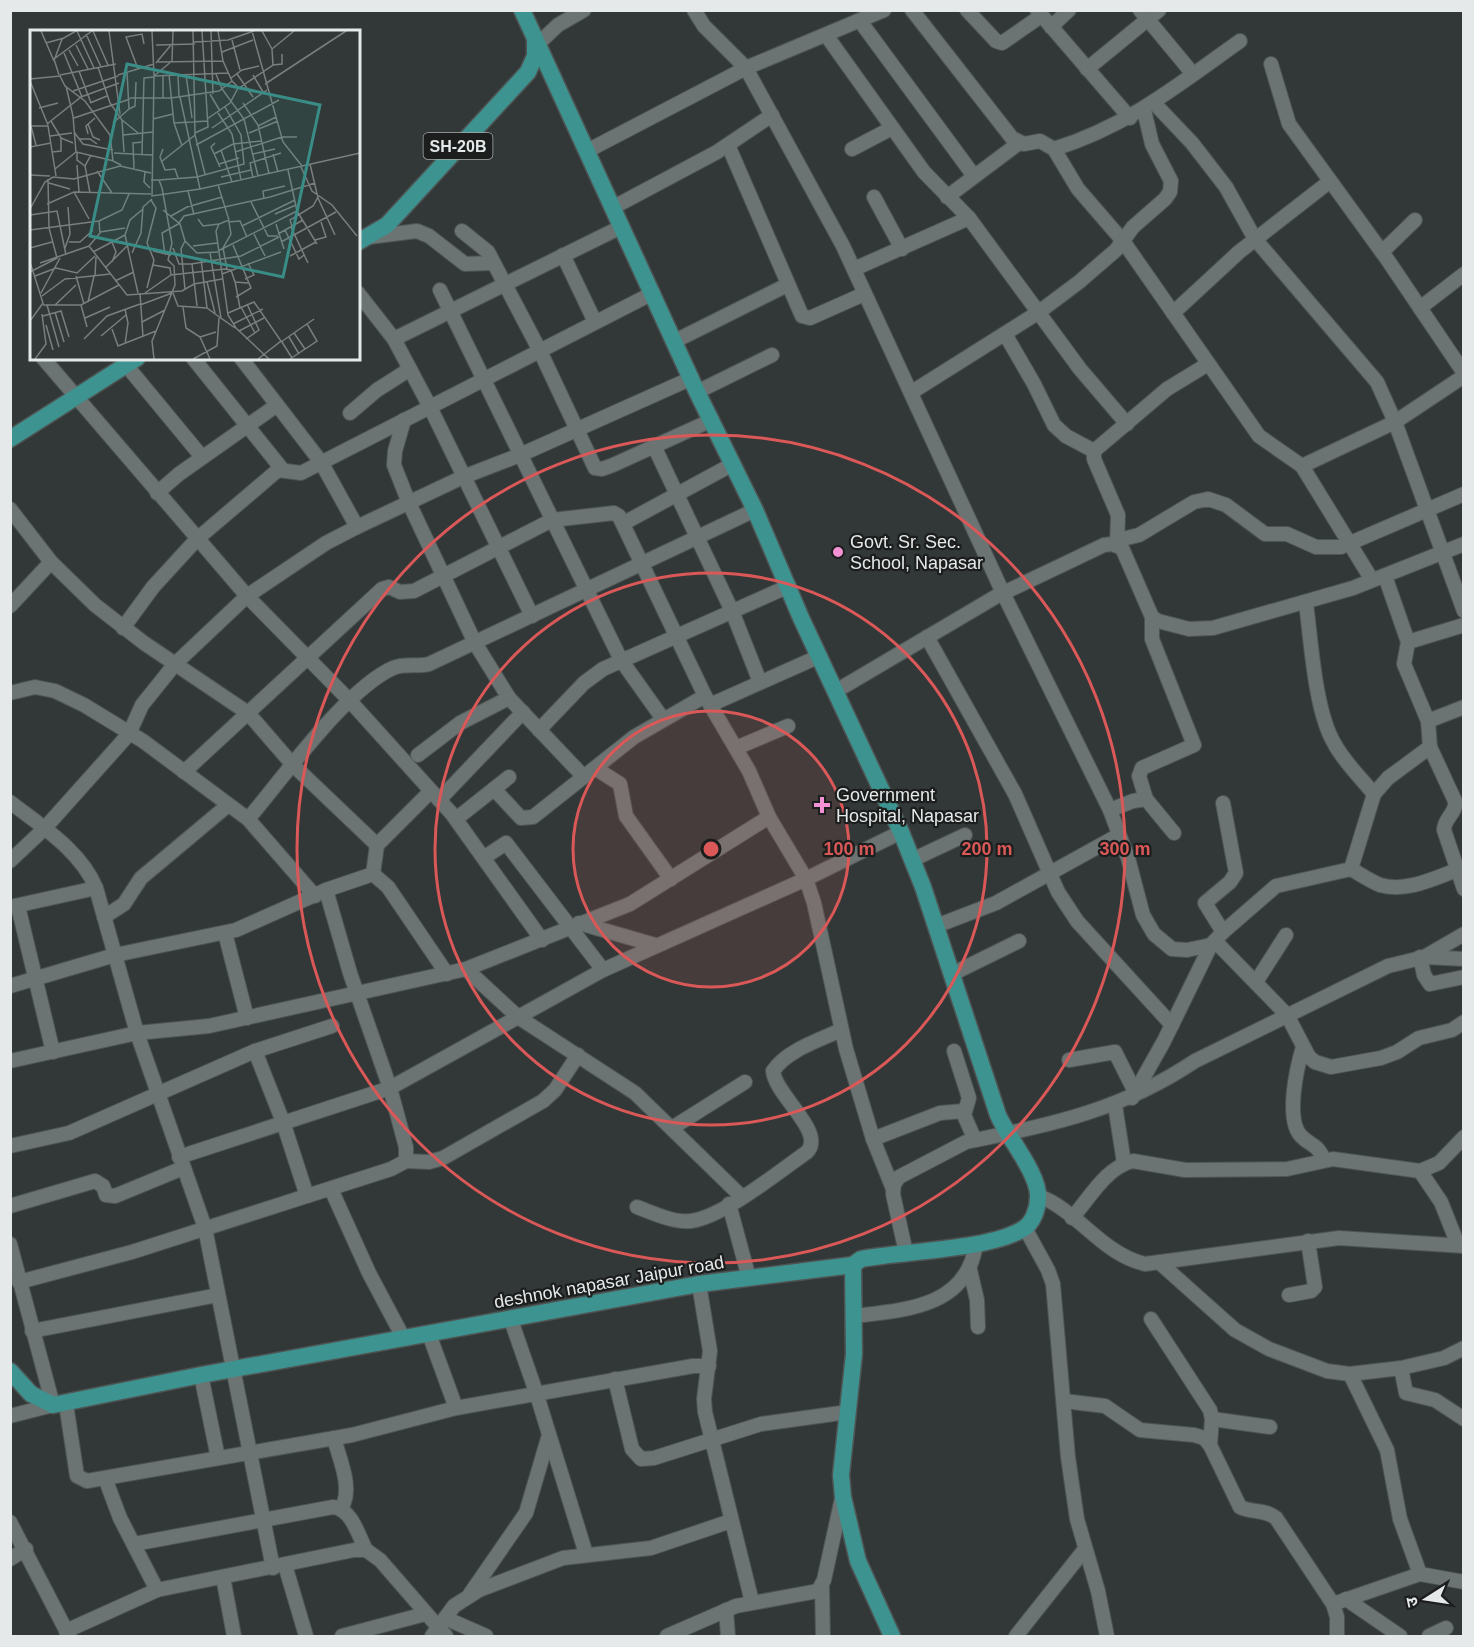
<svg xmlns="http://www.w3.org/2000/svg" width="1474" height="1647" font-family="Arial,'Noto Sans Devanagari',sans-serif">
	<rect width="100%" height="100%" fill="#313837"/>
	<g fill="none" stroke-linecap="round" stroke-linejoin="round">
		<defs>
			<g id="minor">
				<polyline points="694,10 704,26 746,68 843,246 1003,593 1110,810 1128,858 1143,915 1154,934 1172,949 1187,950 1211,945"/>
				<polyline points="912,10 1012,138 1024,144 1040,141 1054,149 1078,189 1123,241 1259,436 1302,466 1372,580"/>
				<polyline points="967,10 996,41 1002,43 1041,16"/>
				<polyline points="1037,10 1130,118"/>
				<polyline points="1140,10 1193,74"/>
				<polyline points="860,21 974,176"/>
				<polyline points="1051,27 1069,10"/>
				<polyline points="826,35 924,172 969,218 1080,369 1127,424"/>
				<polyline points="538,44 558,25 584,10"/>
				<polyline points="1271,64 1289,124 1387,259 1464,373"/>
				<polyline points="1087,69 1159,10"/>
				<polyline points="1154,103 1192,143 1226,187 1255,239 1377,382 1395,422 1464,611"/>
				<polyline points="728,145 802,316 810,318 864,294"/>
				<polyline points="852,149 892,128"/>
				<path d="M1054,149C1128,126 1178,85 1240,41"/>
				<polyline points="587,151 746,68 884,10"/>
				<polyline points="874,197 902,249"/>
				<polyline points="947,197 1019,143"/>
				<polyline points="612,208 717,152 772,115"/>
				<polyline points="462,231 488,252 540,351 595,468 602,469 613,465 712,420"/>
				<polyline points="369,237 417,231 429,236 465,264 493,263"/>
				<polyline points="1382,252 1415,220"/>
				<polyline points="563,255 595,322"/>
				<polyline points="854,269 969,218"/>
				<polyline points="440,290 621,660 663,719"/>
				<polyline points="358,293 394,339 430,407 532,616"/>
				<polyline points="1420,308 1464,274"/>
				<polyline points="1173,313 1239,252 1329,182"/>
				<polyline points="1005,334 1034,384 1054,425 1066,436 1094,451"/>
				<polyline points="394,339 621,227"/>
				<polyline points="675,341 787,285"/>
				<polyline points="43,358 247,596 350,701 452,814 542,940"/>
				<polyline points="193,358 282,469"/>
				<polyline points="241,358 321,462 357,527"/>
				<polyline points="126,365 202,457"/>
				<polyline points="697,392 772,355"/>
				<polyline points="912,392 1039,312 1079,282 1116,250 1133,227 1165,199 1170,192 1171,181 1152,144 1144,110"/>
				<polyline points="350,413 377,390 410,369"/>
				<polyline points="404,420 395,451 394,465 409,503 475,643 509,698 584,777"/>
				<polyline points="654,446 732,611 760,682"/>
				<polyline points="1302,466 1395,422 1464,376"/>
				<polyline points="157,493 179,474 277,405"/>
				<polyline points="10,509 51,562 95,605 144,643 248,713 293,765 377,845"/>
				<polyline points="624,523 733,464"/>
				<polyline points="1118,540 1139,535 1194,502 1208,499 1226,505 1265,534 1287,534 1316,547 1341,547 1464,494"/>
				<polyline points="1117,545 1118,515 1094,459 1094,451 1167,389 1208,364"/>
				<path d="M1306,603C1311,641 1315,711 1334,743C1344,762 1361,778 1374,794"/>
				<polyline points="10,606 51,562"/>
				<polyline points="123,628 153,587 197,539 278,470 301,473 653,293"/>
				<polyline points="927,637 1015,794 1058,892 1077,921 1172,1025"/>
				<polyline points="1408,642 1464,625"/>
				<polyline points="836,691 997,596 1104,545 1112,544 1122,548 1152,617 1158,621 1189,629 1213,628 1353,588 1464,544"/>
				<polyline points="10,693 35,687 55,691 84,705 143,741 248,819 315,896"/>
				<polyline points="710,705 820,656"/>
				<polyline points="1428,721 1464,707"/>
				<polyline points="539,730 584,683 603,669 789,586"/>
				<path d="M1430,747L1455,801C1457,813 1444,818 1444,830L1464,889"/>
				<polyline points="736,748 788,726"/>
				<polyline points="418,755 460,723 509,698"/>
				<polyline points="595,768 620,784 626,816 671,879"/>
				<polyline points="184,772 382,589 389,587 400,592 414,591 552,520 614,513 619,516 705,696 749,771 769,817 806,879 814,903 846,1049 873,1139 893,1189"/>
				<polyline points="494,789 521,818 533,817 634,737 705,696"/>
				<polyline points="1146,799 1139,776 1142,768 1194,745 1152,639 1152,617"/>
				<polyline points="439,800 523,712"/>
				<path d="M10,802C41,826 81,851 96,888L137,1033L205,1228L273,1568"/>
				<polyline points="1223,803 1236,873 1230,882 1205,903 1223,932"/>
				<polyline points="1110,810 1133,801 1146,799 1174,833"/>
				<path d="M248,819C283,778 346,689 393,668C404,663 418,667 429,664L755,510"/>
				<polyline points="456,819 509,777"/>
				<polyline points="485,857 506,843 603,970"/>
				<polyline points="912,860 965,835"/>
				<polyline points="10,861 44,829 129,734 142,705 175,664 247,596 326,543 357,527 463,477 520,455 692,378"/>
				<path d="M1351,869C1360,874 1370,881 1380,885C1407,893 1437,877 1462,868"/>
				<polyline points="373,874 377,845 430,792"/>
				<polyline points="18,906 53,1052"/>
				<polyline points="10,907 96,888"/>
				<polyline points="104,917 124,904 141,878 227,806"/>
				<polyline points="579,923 655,945"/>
				<polyline points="936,926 996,903 1119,835"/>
				<polyline points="225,933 247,1018"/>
				<polyline points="1215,941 1287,1015 1309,1057 1315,1062 1331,1067 1381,1058 1397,1052 1419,1038 1452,1030 1464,1022"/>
				<polyline points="1426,956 1464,934"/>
				<polyline points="1420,957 1424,975 1430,984 1464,977"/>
				<polyline points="466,969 518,1017 635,1093 742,1197"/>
				<polyline points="952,974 1019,941"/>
				<polyline points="1256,982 1286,935"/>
				<polyline points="10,986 115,955 236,930 326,890 373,874 388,887 447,974"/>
				<path d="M1303,1047C1297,1067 1285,1119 1301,1136C1312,1147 1315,1142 1324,1159"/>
				<polyline points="255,1051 283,1122 307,1196"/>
				<polyline points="954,1051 969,1098 964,1115 975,1140"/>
				<polyline points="1069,1060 1115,1052 1135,1092"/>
				<polyline points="10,1061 137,1033 209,1026 466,969 630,904 769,817"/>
				<polyline points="1132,1098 1164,1041 1211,945 1223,932 1276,886 1351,869 1374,794 1388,778 1430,747 1428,721 1404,664 1408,642 1385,576"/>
				<polyline points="1115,1105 1124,1163"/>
				<polyline points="672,1128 745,1082"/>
				<polyline points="873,1139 940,1113 964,1111"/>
				<polyline points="10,1146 69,1133 255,1051 332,1026"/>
				<polyline points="179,1157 390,1088 603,970 806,879 901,832"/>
				<polyline points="406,1161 429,1162 443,1158 543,1101 555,1090 578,1055"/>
				<polyline points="1420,1171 1441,1202 1458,1245"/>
				<polyline points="331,1189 369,1273 404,1339"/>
				<path d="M1039,1196C1078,1211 1102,1254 1145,1264L1339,1238L1464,1246"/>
				<polyline points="729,1204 749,1278"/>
				<polyline points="10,1206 95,1181 103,1186 106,1195 115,1196 183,1168"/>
				<path d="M637,1207C653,1213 674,1223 691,1221C723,1217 780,1171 807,1152C826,1132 775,1095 773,1071C787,1050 820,1040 841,1030"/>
				<path d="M1072,1218C1089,1199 1106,1167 1133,1161L1185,1170L1287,1169L1333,1159L1420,1171L1439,1163L1464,1137"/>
				<polyline points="1025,1228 1048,1270 1053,1284 1068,1457 1077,1519 1098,1591 1107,1636"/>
				<polyline points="10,1244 53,1405 10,1416"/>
				<path d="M906,1253L893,1194L894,1184L899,1177L966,1142C1053,1124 1120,1111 1195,1061L1388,966L1425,957L1464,959"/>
				<polyline points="1160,1263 1235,1330 1269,1349 1327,1371 1350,1374 1401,1368 1444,1358 1464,1348"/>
				<polyline points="970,1270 977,1300 978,1327"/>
				<polyline points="19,1282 132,1252 391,1169 406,1161 406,1147 390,1088 350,973 326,890"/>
				<polyline points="699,1284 710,1351 704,1399 705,1412 752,1602"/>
				<polyline points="1289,1295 1311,1291 1315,1287 1308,1241"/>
				<path d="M854,1316C906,1310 967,1307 976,1244"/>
				<polyline points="1151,1319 1210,1410 1212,1419 1210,1445"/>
				<polyline points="511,1320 536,1392 586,1554"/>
				<polyline points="32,1331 218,1295"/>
				<polyline points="429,1334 456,1408"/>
				<polyline points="1401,1368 1406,1393 1435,1400 1464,1419"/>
				<polyline points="1350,1374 1387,1450 1400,1519 1420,1574"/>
				<polyline points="201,1375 218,1458"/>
				<polyline points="615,1379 632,1449 641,1459 654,1458 761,1424 848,1412"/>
				<path d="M1064,1401L1105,1406L1140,1430L1194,1435L1204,1438L1210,1445L1240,1507C1252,1513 1265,1509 1276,1518L1333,1604L1337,1617V1636"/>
				<polyline points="66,1404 77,1476 87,1481 352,1435 456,1408 693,1366 709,1366"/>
				<polyline points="1212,1419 1270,1427"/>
				<path d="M334,1438C339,1458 354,1490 341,1508"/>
				<polyline points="105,1478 120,1518 157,1590"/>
				<polyline points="10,1522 69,1636"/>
				<path d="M134,1544L333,1507C352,1509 358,1535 366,1550"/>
				<polyline points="10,1559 26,1549"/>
				<polyline points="285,1565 306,1636"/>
				<polyline points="223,1577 234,1636"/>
				<polyline points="822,1587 823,1636"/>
				<polyline points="470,1594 526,1513 549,1435"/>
				<polyline points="1346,1599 1400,1636"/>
				<polyline points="1333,1604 1420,1574 1464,1582"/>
				<polyline points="726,1610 728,1636"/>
				<polyline points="445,1618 486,1636"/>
				<polyline points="66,1631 157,1590 354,1550 366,1550 380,1560 446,1636"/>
				<polyline points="342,1636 425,1614"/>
				<polyline points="432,1636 454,1606 479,1590 563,1558 651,1548 731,1521"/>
				<polyline points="667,1636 736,1606 818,1591 824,1580 842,1498"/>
				<polyline points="1016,1636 1085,1549"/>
				<polyline points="1429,1636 1446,1628"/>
			</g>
			<g id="major">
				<path d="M522,10L697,392L755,510L801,618L901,832L923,887L998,1115C1008,1138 1039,1174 1038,1197C1038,1209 1033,1223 1023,1229C989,1250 903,1251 861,1259L853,1265"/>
				<polyline points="358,242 387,225 528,72 535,56 535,40"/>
				<polyline points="10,439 137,358"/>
				<polyline points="853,1265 854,1354 841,1475 843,1497 858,1561 892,1636"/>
				<polyline points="10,1371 31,1394 53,1405 201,1375 699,1284 853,1265"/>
			</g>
		</defs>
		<use href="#minor" stroke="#4e5454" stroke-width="16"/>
		<use href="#major" stroke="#4e5454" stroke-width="19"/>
		<use href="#minor" stroke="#6c7373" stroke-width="14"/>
		<use href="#major" stroke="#3d938f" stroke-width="16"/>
	</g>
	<circle cx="711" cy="849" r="138" fill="#da5858" fill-opacity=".12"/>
	<g fill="none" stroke="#da5858" stroke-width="3">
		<circle cx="711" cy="849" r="138"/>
		<circle cx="711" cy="849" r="276"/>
		<circle cx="711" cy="849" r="414"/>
	</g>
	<g fill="#f391d5" stroke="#1c1e1e" stroke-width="2">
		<circle cx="838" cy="552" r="6"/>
		<path d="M819 796h6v6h6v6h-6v6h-6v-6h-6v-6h6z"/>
	</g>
	<g text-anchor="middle" stroke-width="4.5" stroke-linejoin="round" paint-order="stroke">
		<rect fill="#1c1e1e" stroke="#a9acac" stroke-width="1.5" x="423.5" y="133" width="69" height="26" rx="4.5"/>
		<g font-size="16" font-weight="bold" fill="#e5e9e9">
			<text x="458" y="152">SH-20B</text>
		</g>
		<g font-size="18" fill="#e5e9e9" stroke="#1c1e1e" text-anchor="start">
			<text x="850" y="548">Govt. Sr. Sec.<tspan x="850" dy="21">School, Napasar</tspan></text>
			<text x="836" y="801">Government<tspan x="836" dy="21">Hospital, Napasar</tspan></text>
		</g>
		<g font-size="18" fill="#e5e9e9" stroke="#1c1e1e">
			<text transform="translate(609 1282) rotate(-10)" y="6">deshnok napasar Jaipur road</text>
		</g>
	</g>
	<g transform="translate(30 30)">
		<rect width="330" height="330" fill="#313837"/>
		<path fill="none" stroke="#797f7e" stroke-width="1.5" d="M11,1L24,31M47,1L64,38M63,1L78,35M79,1L90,84M122,1L124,46L198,43M143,1L142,31L124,46L122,166L170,159L330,123M163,1L165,105L175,144M181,1L183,64M222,1L253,112L272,136M232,1L242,19M56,4L71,37M202,10L210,40M164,12L198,10L224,1M16,13L34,8M46,15L58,39M126,15L165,14M39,20L48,36M192,22L223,10M34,23L52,67M25,28L32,9L46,1M128,32L193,31M126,33L141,15M243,35L252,34V24M68,37L80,73L92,90L94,122M108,39L96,7L112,4L114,14M49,41L61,73M186,44L192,59L214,89L228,146M207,44L223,67M29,45L24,29L62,1M30,45L86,34M88,45L124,34M139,45L144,93L178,91M148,45L149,67M156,45L162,88M223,45L233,62M201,48L212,40L229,36M0,49L30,46L35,56L55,71L80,105L83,131L91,135M0,51L18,95M202,51L209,58L243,35L242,19L264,1M235,54L316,1M36,56L43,86L46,122L84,131M43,61L88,46M180,64L190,81M150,67L170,159M100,68H141L189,61L202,51L193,31L188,1M133,68V45M60,73L77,66M213,73L228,95L239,144M9,78L28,73M99,79L105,76L106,52M188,83L202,104L211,150M44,88L100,69M123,89L143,84M177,89L200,73L208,58M92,90L108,103M21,91L31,108L43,113M83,93L99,79L97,42M144,93L152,116M17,94L51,67L89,53M58,94L63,107L70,110M0,96H18L26,146M1,96L6,115M228,96L246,87M182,98L237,60M44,102L53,114L83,120M165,103L178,97L172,1M219,103L248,91M58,104L56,96L65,88M93,105L123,102M20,106L42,103M49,109H60L67,114M185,113L181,117L190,137M166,115L249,70M0,117L21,113M133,119L130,127L135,140L145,139L148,148M191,120L202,152M22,122L31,121V108M47,122V130L55,136M205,122L252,107H267M84,123L122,125M112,124L114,48L124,47M184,124L203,114L231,111M223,124L245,119M243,124L248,142M131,132L165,105M189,134L209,128M280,134L288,168L305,205M47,135L49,162M271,137L282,161L302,175L327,206M25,139L46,122M104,139L103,113L113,112M258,140L267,181L287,214M67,141L82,163M115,142L114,152L120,158M0,145L20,146M191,147L221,140M223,148L220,133L251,123M121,150H129L132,158L142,213L138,230L144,236L145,255L122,311L124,329M129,150L167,147L214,134L211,105L195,77M19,153L40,159M188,155L199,190L189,194L186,201L198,285L206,298L239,329M158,161L164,185M44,162L59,189M60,163L55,136L61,125M234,169L233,161L255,156M221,172L238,206H248M17,174L44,162L121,164M0,179L15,152L23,147L44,149L90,136L121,143M133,180L150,194L155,211L167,223L188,222M245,184L266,175M0,185L27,181L36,225M141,186L157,177L192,167M168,189L173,196L189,194M198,192L210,191L217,207M149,193L154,186L240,167L285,153M246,194L254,219M212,196L265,170M262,196L260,190L283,176L288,167M261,197L278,233M0,200L69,191L92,180L99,164M255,200L269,229L274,225M70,202L95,198M224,204L235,226M248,204L273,190M285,210L296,207L291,192M155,211L151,219L155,259M39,212H50L63,200M82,212L86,222L82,232M251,212L306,182M203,215L221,258L206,267M59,216L97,265L152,261L164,254L192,249M163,216L187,213M0,218L22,212M35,218L40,204L38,177M143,218L149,234H161L211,226L249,207M123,221L141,225M188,221L267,181M63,222L95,205M102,223L111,203L113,177L122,169M180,223L191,288L205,298M135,225L132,203L150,193M260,226L286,212M171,229L177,278M0,232L13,273L0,291M10,233L59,216L70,203L69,191M162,234L167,276M123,235L140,238L141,245M75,238L97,216M197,239L193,218L201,204L199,192M0,242L27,228L19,198L18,149M192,244L251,222M5,246L26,238L47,243L65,226M46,246L54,274M65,246L66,227M215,249L224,245L218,233M85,251L104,242M205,251L210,278M177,252L185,283M117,258L124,230L117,213L126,178L121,170M11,263L30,228M108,263L95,205L100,190L113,179M110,263L113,307M115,263L141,245L195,239L201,240L205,252L218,253M143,263L148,276L177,278L192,289M12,266L35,249L80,244M58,272L64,246M13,275H51L89,255M17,275L29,317M25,275L46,255M51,275L57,297M110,275L142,263M153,277L156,298L170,307M211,277L225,303M25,282L34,312M198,283L224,272L251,311L228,329M13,286L31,281L39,307M55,288L80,277M112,292L135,280M203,294L233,279M16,295L23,320M82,299L88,316L126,301M209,301L234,288M264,303L275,319M71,306L96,285M259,307L269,324M54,309L77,286L110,274M216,309L229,300L217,274M251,312L284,289M252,312L262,328M95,314L98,293L95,279M5,329L16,314L12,284M163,329L187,316L189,288M180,329L170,307L186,302M260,329L287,311L277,294"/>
		<path fill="#3a8d87" fill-opacity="0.15" stroke="#3a8d87" stroke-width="3" d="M97,34L290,75L253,247L60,206Z"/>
		<rect width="330" height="330" fill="none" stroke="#e5e9e9" stroke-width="3"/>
	</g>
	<circle cx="711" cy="849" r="9" fill="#da5858" stroke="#1c1e1e" stroke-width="3"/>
	<g font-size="18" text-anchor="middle" font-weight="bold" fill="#da5858" stroke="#1c1e1e" stroke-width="4.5" stroke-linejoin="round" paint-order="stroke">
		<text x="849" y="855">100 m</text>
		<text x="987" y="855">200 m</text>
		<text x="1125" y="855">300 m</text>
	</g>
	<rect width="1474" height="1647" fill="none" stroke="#e5e9e9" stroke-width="24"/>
	<g transform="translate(1426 1599) rotate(258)" stroke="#1c1e1e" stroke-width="4.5" paint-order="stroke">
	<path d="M0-4.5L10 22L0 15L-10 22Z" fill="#e5e9e9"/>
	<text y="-9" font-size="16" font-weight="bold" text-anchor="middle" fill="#e5e9e9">उ</text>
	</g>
</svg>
